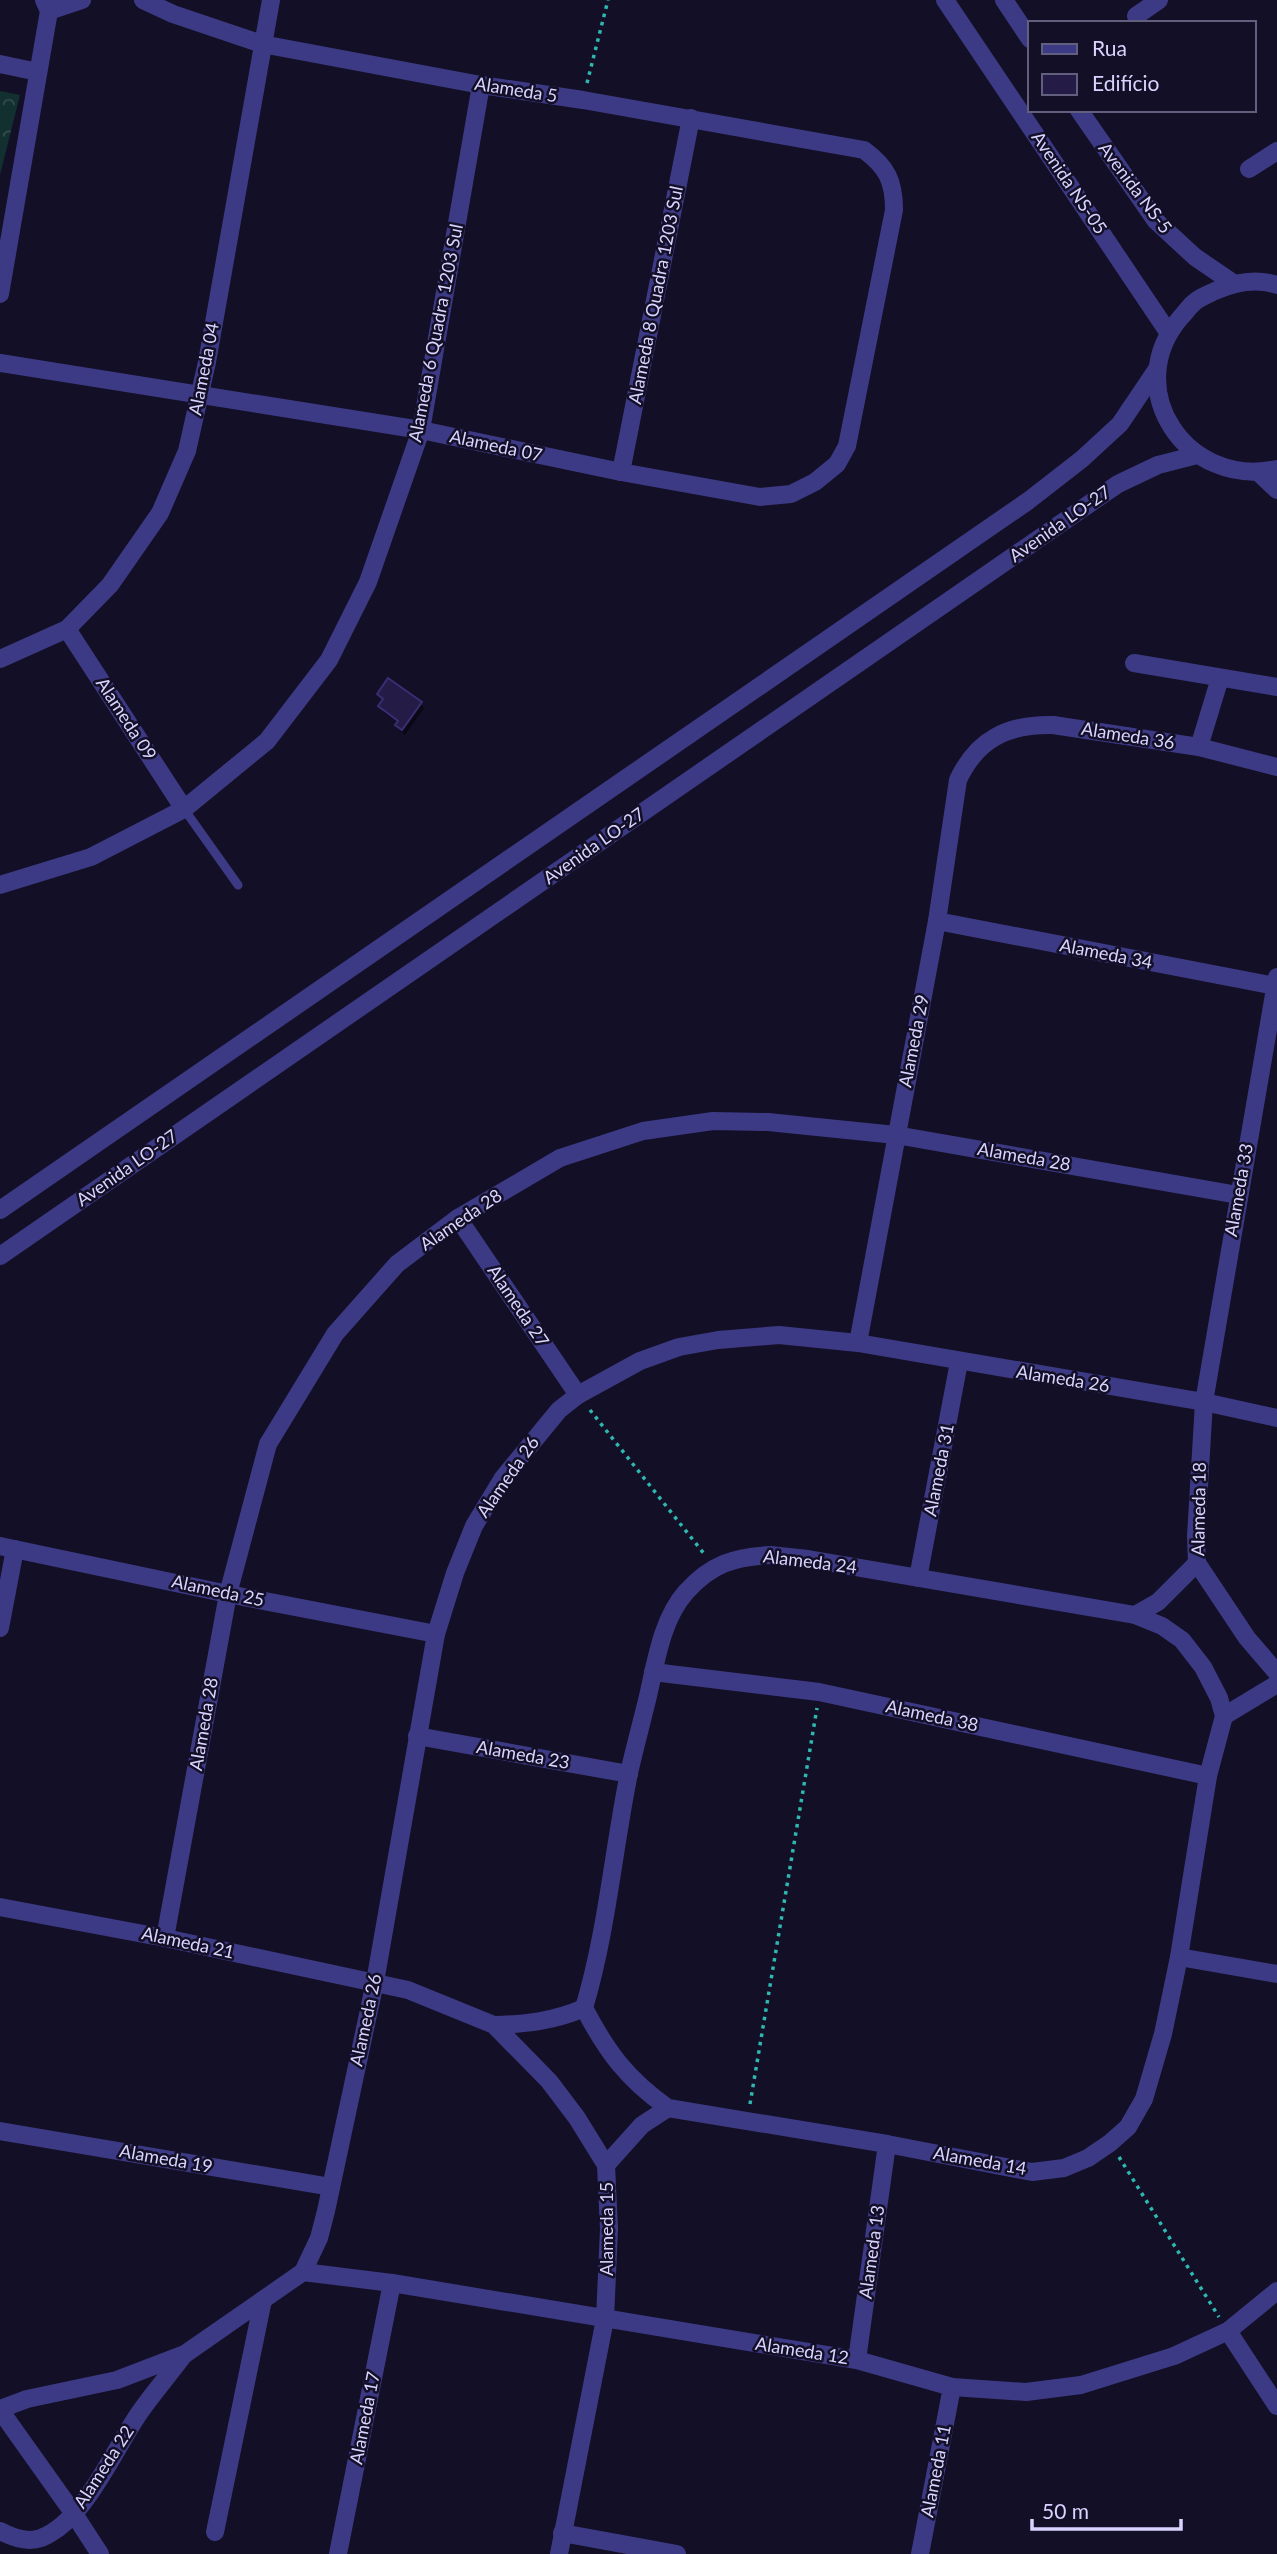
<svg xmlns="http://www.w3.org/2000/svg" width="1277" height="2554" font-family="Lato,sans-serif">
	<defs>
		<pattern id="forest-crowns" width="20" height="18" patternUnits="userSpaceOnUse" patternTransform="scale(1.75)"><rect width="20" height="18" fill="#12302f"/><path d="M2 6a3 3 0 1 1 6 0M12 15a3 3 0 1 1 6 0" fill="none" stroke="#344d4e"/></pattern>
	</defs>
	<rect width="100%" height="100%" fill="#130f26"/>
	<polygon fill="url(#forest-crowns)" points="0,91 20,95 0,175"/>
	<polygon fill="#0007" points="379,694 420,703 424,708 405,735 400,731 397,726 399,723 383,712 380,707 384,701"/>
	<polygon fill="#241b47" stroke="#3b2d73" stroke-width="2" points="388,678 422,702 402,730 395,725 398,721 378,706 383,699 377,694"/>
	<g fill="none" stroke-linecap="round" stroke-linejoin="round">
		<g stroke="#2fb8b0" stroke-width="3.5" stroke-dasharray="3.5 5" stroke-linecap="butt">
			<polyline points="587,83 608,0"/>
			<polyline points="590,1410 705,1555"/>
			<polyline points="750,2104 817,1708"/>
			<polyline points="1119,2157 1219,2317"/>
		</g>
		<polyline stroke="#3d3a85" stroke-width="9" points="184,809 238,885"/>
		<g stroke="#3d3a85" stroke-width="18">
			<polyline points="49,11 82,0"/>
			<polyline points="1136,16 1159,0"/>
			<polyline points="0,64 38,72"/>
			<polyline points="1249,169 1277,151"/>
			<polyline points="0,294 49,11 44,0"/>
			<path d="M0,363L421,430L621,472L760,497L791,494L815,482L837,464L847,446L894,210C894,181 887,167 864,150L583,100L481,85L262,44L173,14L143,0"/>
			<polyline points="621,472 691,118"/>
			<polyline points="67,629 184,809"/>
			<polyline points="0,659 67,629 110,585 160,513 187,451 207,362 271,0"/>
			<polyline points="1134,663 1277,687"/>
			<polyline points="1199,747 1220,678"/>
			<polyline points="0,885 91,857 184,809 267,741 329,660 368,582 421,430 481,85"/>
			<polyline points="937,921 1275,986"/>
			<polyline points="1277,977 1204,1402 1196,1536 1197,1563 1247,1638 1277,1673"/>
			<polyline points="458,1218 578,1395"/>
			<path d="M858,1343L937,921L958,780C977,739 1008,724 1053,725L1199,747L1277,767"/>
			<polyline points="0,1546 228,1594 436,1634"/>
			<path d="M770,1555L808,1559L1135,1615L1162,1626L1182,1640L1203,1667L1219,1698L1224,1716L1208,1776L1179,1957L1163,2034L1144,2099L1128,2127L1110,2143L1088,2158L1064,2168L1032,2172L887,2144L668,2108C627,2079 607,2052 584,2008C607,1931 613,1852 629,1773C635,1747 642,1721 648,1696C656,1661 662,1619 686,1592C711,1564 734,1557 770,1555Z"/>
			<polyline points="918,1578 959,1362"/>
			<polyline points="1135,1615 1158,1602 1197,1563"/>
			<polyline points="0,1628 15,1549"/>
			<polyline points="653,1672 819,1692 1208,1776"/>
			<polyline points="1224,1716 1277,1684"/>
			<polyline points="417,1736 629,1774"/>
			<polyline points="0,1907 165,1938 408,1990 494,2025 549,2081 577,2118 606,2165 609,2229 605,2319 559,2554"/>
			<polyline points="165,1938 228,1594 268,1444 335,1334 397,1264 458,1218 560,1158 643,1131 713,1121 768,1122 896,1135 1238,1195"/>
			<polyline points="1179,1957 1277,1974"/>
			<path d="M494,2025C527,2024 554,2021 584,2008"/>
			<polyline points="0,2131 331,2187"/>
			<polyline points="606,2165 642,2125 668,2108"/>
			<polyline points="1228,2331 1277,2406"/>
			<polyline points="857,2360 887,2144"/>
			<polyline points="215,2532 263,2300"/>
			<polyline points="562,2533 677,2554"/>
			<polyline points="338,2554 392,2283"/>
			<polyline points="920,2554 952,2387"/>
		</g>
		<g stroke="#3d3a85" stroke-width="18">
			<polyline points="945,0 1168,332"/>
			<polyline points="1004,0 1030,39"/>
			<polyline points="1079,110 1156,221 1195,257 1233,283"/>
			<path d="M1277,285C1256,278 1235,282 1215,291C1209,294 1201,297 1196,301C1190,305 1186,312 1181,317C1119,389 1187,489 1277,469"/>
			<polyline points="1259,473 1277,490"/>
			<polyline points="0,1210 1028,501 1082,459 1120,424 1157,369"/>
			<polyline points="0,1256 1118,484 1158,465 1197,455"/>
			<polyline points="303,2272 319,2238 326,2211 375,1982 436,1634 455,1573 474,1526 503,1478 559,1410 578,1395 640,1361 679,1347 718,1340 779,1335 858,1343 1204,1402 1277,1418"/>
			<polyline points="303,2272 392,2283 857,2360 952,2387 1026,2392 1081,2385 1174,2356 1228,2331 1277,2291"/>
			<polyline points="0,2409 27,2399 117,2380 185,2354 303,2272"/>
			<polyline points="0,2410 74,2514 100,2554"/>
			<path d="M0,2531C13,2538 27,2543 41,2538C85,2521 114,2449 140,2412C153,2393 169,2375 183,2356"/>
		</g>
	</g>
	<g text-anchor="middle" stroke-width="5" stroke-linejoin="round" paint-order="stroke">
		<g font-size="18" fill="#d9d4ff" stroke="#130f26">
			<text transform="translate(516 90) rotate(9)" y="6">Alameda 5</text>
			<text transform="translate(1069 183) rotate(56)" y="6">Avenida NS-05</text>
			<text transform="translate(1135 188) rotate(53)" y="6">Avenida NS-5</text>
			<text transform="translate(656 295) rotate(-79)" y="6">Alameda 8 Quadra 1203 Sul</text>
			<text transform="translate(436 333) rotate(-79)" y="6">Alameda 6 Quadra 1203 Sul</text>
			<text transform="translate(204 369) rotate(-79)" y="6">Alameda 04</text>
			<text transform="translate(496 446) rotate(12)" y="6">Alameda 07</text>
			<text transform="translate(1060 524) rotate(-35)" y="6">Avenida LO-27</text>
			<text transform="translate(126 719) rotate(57)" y="6">Alameda 09</text>
			<text transform="translate(1128 736) rotate(9)" y="6">Alameda 36</text>
			<text transform="translate(594 846) rotate(-35)" y="6">Avenida LO-27</text>
			<text transform="translate(1106 954) rotate(11)" y="6">Alameda 34</text>
			<text transform="translate(914 1041) rotate(-79)" y="6">Alameda 29</text>
			<text transform="translate(1024 1157) rotate(10)" y="6">Alameda 28</text>
			<text transform="translate(127 1168) rotate(-35)" y="6">Avenida LO-27</text>
			<text transform="translate(1239 1190) rotate(-80)" y="6">Alameda 33</text>
			<text transform="translate(461 1220) rotate(-34)" y="6">Alameda 28</text>
			<text transform="translate(518 1306) rotate(56)" y="6">Alameda 27</text>
			<text transform="translate(1063 1379) rotate(9)" y="6">Alameda 26</text>
			<text transform="translate(939 1470) rotate(-79)" y="6">Alameda 31</text>
			<text transform="translate(508 1477) rotate(-55)" y="6">Alameda 26</text>
			<text transform="translate(1199 1509) rotate(-89)" y="6">Alameda 18</text>
			<text transform="translate(810 1562) rotate(7)" y="6">Alameda 24</text>
			<text transform="translate(218 1591) rotate(12)" y="6">Alameda 25</text>
			<text transform="translate(932 1716) rotate(12)" y="6">Alameda 38</text>
			<text transform="translate(204 1724) rotate(-80)" y="6">Alameda 28</text>
			<text transform="translate(523 1755) rotate(10)" y="6">Alameda 23</text>
			<text transform="translate(188 1943) rotate(12)" y="6">Alameda 21</text>
			<text transform="translate(366 2020) rotate(-78)" y="6">Alameda 26</text>
			<text transform="translate(166 2159) rotate(10)" y="6">Alameda 19</text>
			<text transform="translate(980 2161) rotate(10)" y="6">Alameda 14</text>
			<text transform="translate(607 2229) rotate(-90)" y="6">Alameda 15</text>
			<text transform="translate(872 2252) rotate(-82)" y="6">Alameda 13</text>
			<text transform="translate(802 2351) rotate(9)" y="6">Alameda 12</text>
			<text transform="translate(365 2418) rotate(-79)" y="6">Alameda 17</text>
			<text transform="translate(104 2467) rotate(-57)" y="6">Alameda 22</text>
			<text transform="translate(936 2471) rotate(-79)" y="6">Alameda 11</text>
		</g>
	</g>
	<rect x="1028" y="21" width="228" height="91" fill="#130f26" stroke="#625e7d" stroke-width="2"/>
	<rect x="1042" y="44" width="35" height="10" fill="#3d3a85" stroke="#625e7d" stroke-width="2"/>
	<text x="1092" y="56" font-size="21" fill="#d9d4ff">Rua</text>
	<rect x="1042" y="74" width="35" height="21" fill="#241b47" stroke="#625e7d" stroke-width="2"/>
	<text x="1092" y="91" font-size="21" fill="#d9d4ff">Edifício</text>
	<path d="M1032 2519v10h149v-10" fill="none" stroke="#d9d4ff" stroke-width="3.5"/>
	<text x="1042" y="2519" font-size="21" fill="#d9d4ff" stroke="#130f26" stroke-width="5" paint-order="stroke">50 m</text>
</svg>
